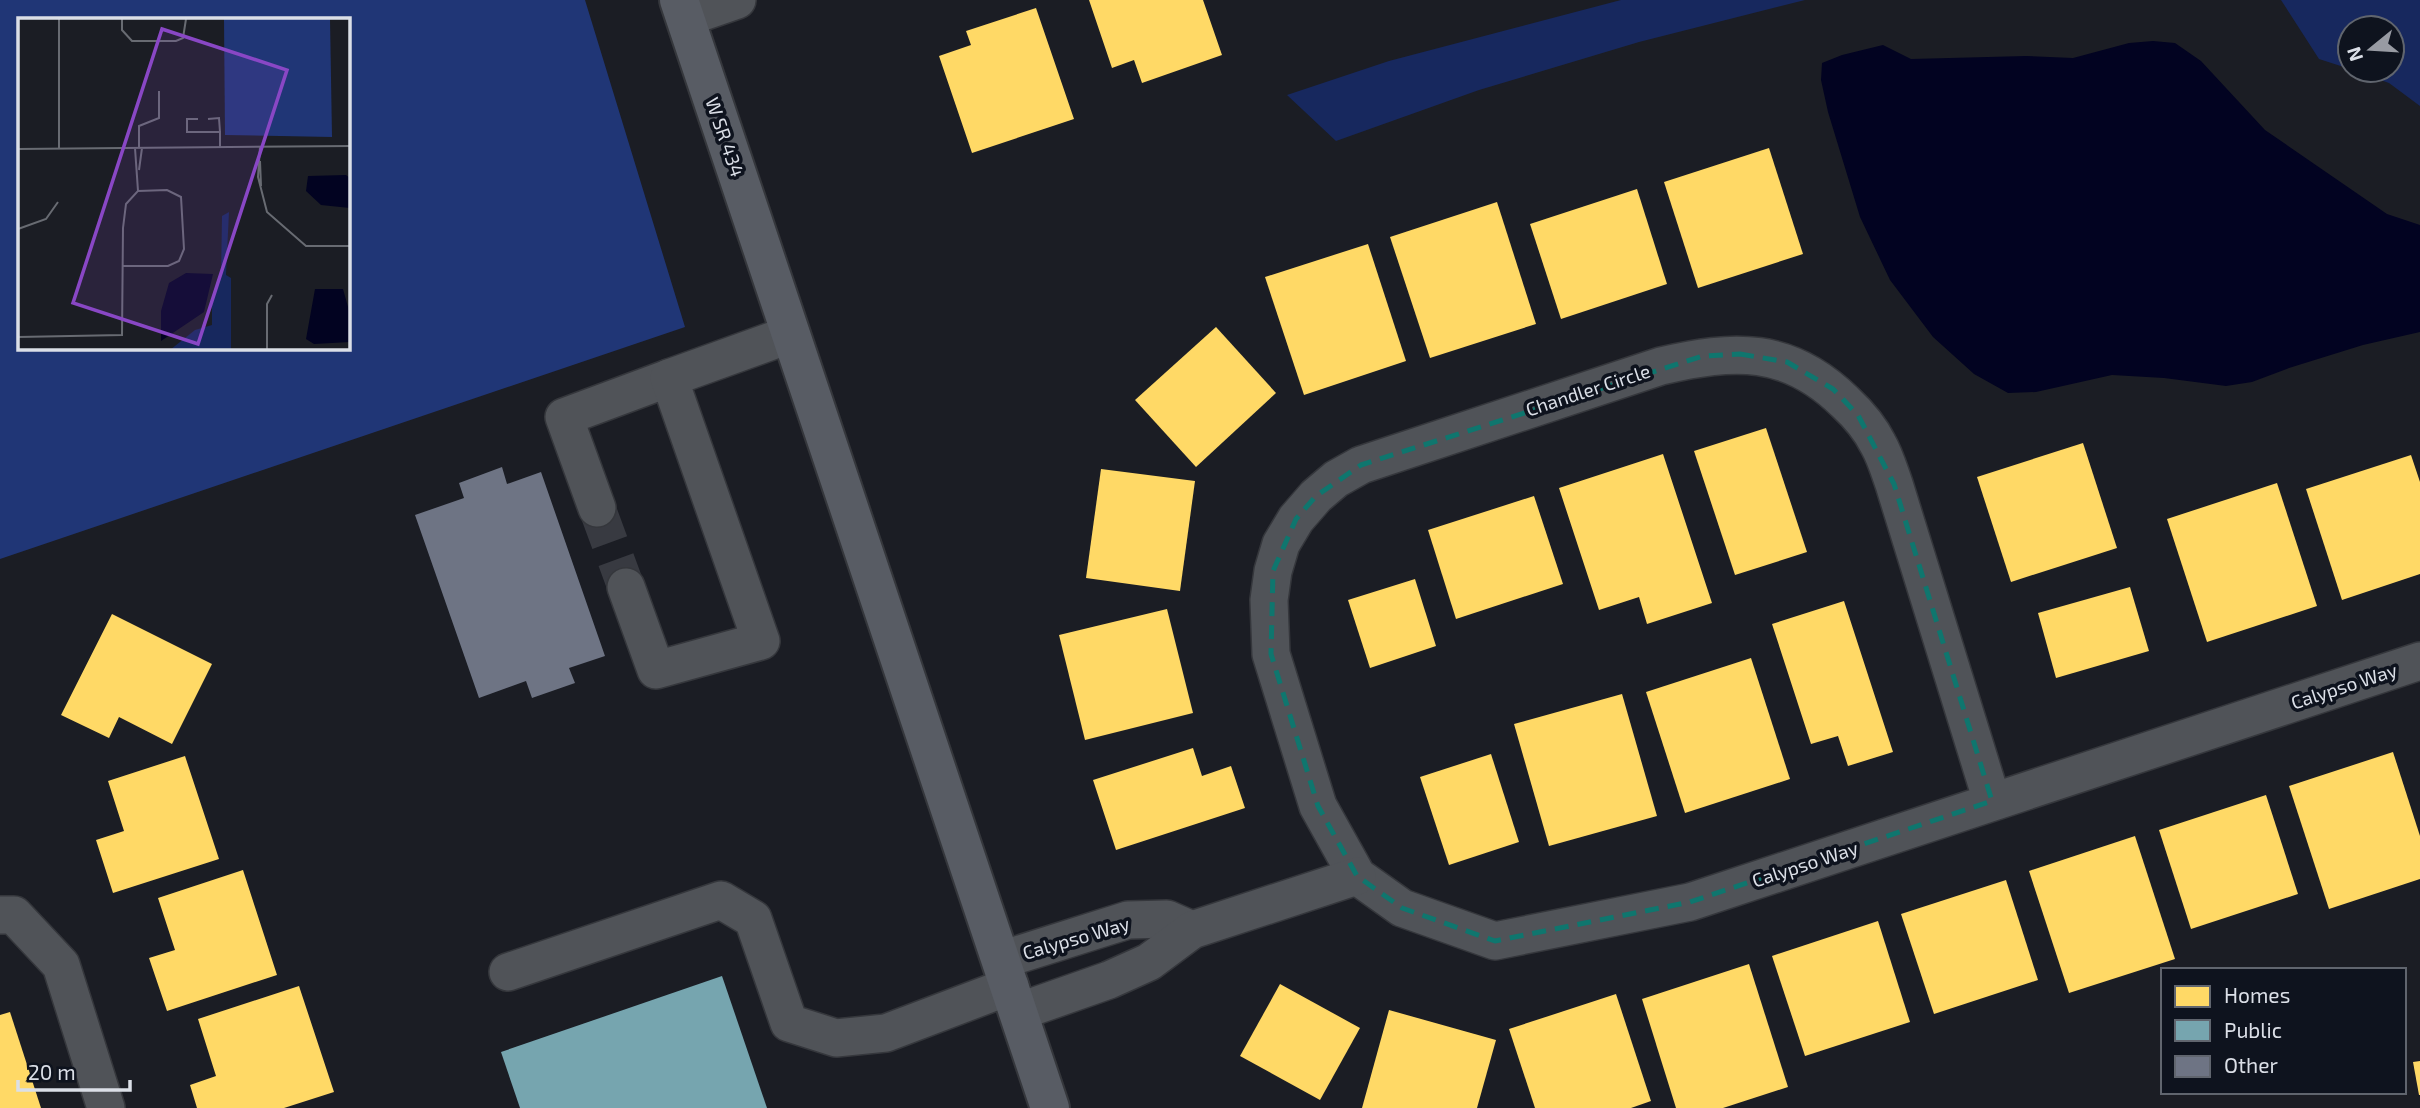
<svg xmlns="http://www.w3.org/2000/svg" width="2420" height="1108" font-family="'Exo 2',sans-serif">
	<rect width="100%" height="100%" fill="#1b1d24"/>
	<g fill="#17285e">
		<polygon points="1621,0 1805,0 1639,42 1479,90 1336,141 1287,95 1389,61"/>
		<polygon points="2281,0 2420,0 2420,106 2389,83 2352,70 2392,70 2392,28 2350,28 2350,69 2319,59"/>
	</g>
	<path fill="#203676" fill-rule="evenodd" d="M0,0H585L685,327L0,559ZM19,19H348V348H19Z"/>
	<polygon fill="#020321" points="2153,41 2175,43 2201,61 2265,130 2387,214 2420,225 2420,332 2363,345 2289,368 2252,382 2226,386 2164,378 2112,375 2036,392 2008,393 1974,374 1933,337 1890,280 1860,217 1828,112 1821,80 1822,63 1842,55 1883,45 1911,59 2026,56 2073,58 2129,43"/>
	<g fill="#ffd966">
		<polygon points="1089,0 1203,0 1222,55 1142,83 1134,60 1112,68"/>
		<polygon points="1036,8 1074,119 972,153 939,56 971,45 966,31"/>
		<polygon points="1769,148 1803,254 1698,288 1664,182"/>
		<polygon points="1637,189 1667,284 1561,319 1530,224"/>
		<polygon points="1497,202 1536,324 1430,358 1390,237"/>
		<polygon points="1368,244 1406,361 1304,395 1265,277"/>
		<polygon points="1216,327 1276,393 1196,467 1135,400"/>
		<polygon points="1766,428 1807,552 1735,575 1694,451"/>
		<polygon points="2083,443 2117,548 2011,582 1977,477"/>
		<polygon points="1663,454 1712,603 1647,624 1639,597 1599,610 1559,488"/>
		<polygon points="2411,455 2420,482 2420,574 2342,600 2306,489"/>
		<polygon points="1101,469 1195,481 1180,591 1086,578"/>
		<polygon points="2277,483 2317,606 2207,642 2167,519"/>
		<polygon points="1534,496 1563,584 1456,619 1428,530"/>
		<polygon points="1415,579 1436,646 1370,668 1348,600"/>
		<polygon points="2130,587 2149,651 2056,678 2038,613"/>
		<polygon points="1844,601 1893,752 1848,766 1838,736 1811,744 1772,624"/>
		<polygon points="1167,609 1193,713 1085,740 1059,635"/>
		<polygon points="112,614 212,664 172,744 119,717 109,738 61,715"/>
		<polygon points="1751,658 1790,779 1685,813 1646,692"/>
		<polygon points="1622,694 1657,816 1549,846 1514,724"/>
		<polygon points="1193,748 1202,776 1231,766 1245,808 1116,850 1093,780"/>
		<polygon points="2393,752 2420,836 2420,879 2329,909 2289,786"/>
		<polygon points="1491,754 1519,842 1449,865 1420,777"/>
		<polygon points="185,756 219,859 113,893 96,840 124,831 108,781"/>
		<polygon points="2266,795 2298,894 2191,929 2159,830"/>
		<polygon points="2135,836 2175,959 2069,993 2029,871"/>
		<polygon points="243,870 277,975 167,1011 149,958 175,950 158,898"/>
		<polygon points="2006,880 2038,980 1934,1014 1901,914"/>
		<polygon points="1878,921 1910,1022 1805,1056 1772,956"/>
		<polygon points="1749,964 1788,1087 1723,1108 1676,1108 1642,999"/>
		<polygon points="1280,984 1360,1028 1320,1100 1240,1056"/>
		<polygon points="299,986 334,1092 284,1108 197,1108 190,1085 216,1076 198,1019"/>
		<polygon points="1616,994 1651,1101 1631,1108 1535,1108 1509,1029"/>
		<polygon points="1389,1010 1496,1040 1477,1108 1362,1108"/>
		<polygon points="10,1012 41,1108 0,1108 0,1015"/>
		<polygon points="2420,1061 2420,1095 2419,1095 2413,1062"/>
	</g>
	<polygon fill="#76a5af" points="722,976 767,1108 520,1108 501,1052"/>
	<polygon fill="#6e7484" points="502,467 507,484 541,472 605,656 569,668 575,683 532,698 526,681 479,698 415,515 464,498 459,483"/>
	<g fill="none" stroke-linecap="round" stroke-linejoin="round">
		<polyline stroke="#383a41" stroke-width="37" stroke-dasharray="37 18" stroke-linecap="butt" points="597,508 626,587"/>
		<defs>
			<g id="minor">
				<polyline points="685,18 737,0"/>
				<polyline points="597,508 564,417 669,378"/>
				<polyline points="626,587 656,670 761,641 669,378 791,334"/>
				<path d="M1992,801L1894,484C1889,470 1885,456 1878,444C1870,428 1858,414 1845,402C1788,346 1734,349 1661,366L1361,465L1336,479L1316,496L1296,519L1281,544L1273,571L1269,600L1271,654L1318,806L1357,876L1402,908L1495,941L1690,902L2420,661"/>
				<polyline points="0,915 14,915 61,965 106,1108"/>
				<polyline points="1001,960 1128,920 1167,919 1192,930"/>
				<polyline points="508,972 721,900 753,919 789,1023 836,1038 886,1033 1010,986"/>
				<polyline points="1018,1012 1109,980 1149,962 1192,930 1357,876"/>
			</g>
			<polyline id="major" points="679,0 1050,1108"/>
		</defs>
		<use href="#minor" stroke="#35373c" stroke-width="40"/>
		<use href="#major" stroke="#35373c" stroke-width="42"/>
		<use href="#minor" stroke="#505358" stroke-width="37"/>
		<use href="#major" stroke="#585c64" stroke-width="38"/>
	</g>
	<path fill="none" stroke="#0f766e" stroke-width="5" stroke-dasharray="14 9" stroke-linejoin="round" d="M1740,354L1787,362L1833,389L1858,415L1894,484L1992,801L1690,902L1495,941L1402,908L1357,876L1318,806L1271,654L1273,571L1296,519L1316,496L1361,465L1703,356Z"/>
	<g text-anchor="middle" stroke-width="7" stroke-linejoin="round" paint-order="stroke">
		<g font-size="19" fill="#dbdfe7" stroke="#0e131e">
			<text transform="translate(725 137) rotate(71)" y="7">W SR 434</text>
			<text transform="translate(1588 390) rotate(-18)" y="7">Chandler Circle</text>
			<text transform="translate(2344 686) rotate(-18)" y="7">Calypso Way</text>
			<text transform="translate(1805 864) rotate(-18)" y="7">Calypso Way</text>
			<text transform="translate(1076 938) rotate(-16)" y="7">Calypso Way</text>
		</g>
	</g>
	<g transform="translate(18 18)">
		<rect width="332" height="332" fill="#1b1d24"/>
		<path d="M211,194L208,257L213,260V332H152L177,312L194,307V282L203,259L204,198Z" fill="#17285e"/>
		<path d="M206,1H312L314,119L207,117Z" fill="#203676"/>
		<path d="M328,157L332,160V190L303,187L288,173L290,158ZM168,255L195,256L186,294L143,323V293L151,265ZM297,271H325L332,296V324L296,326L288,321Z" fill="#020321"/>
		<path fill="none" stroke="#686b72" stroke-width="2" d="M41,1V131M104,1V12L114,23H158L165,20L168,1M180,101H169V114H202V129M190,101L201,100L202,114M242,129L240,159L249,194L288,228H333M121,130V108L141,100V73M0,131L333,128M242,143L243,168M121,152L124,130M0,211L28,201L40,184M105,248H150L161,243L166,231L163,179L149,172L120,173M0,319L104,317L105,210L108,186L120,173L117,130M249,332V286L254,277"/>
		<path fill="#8947c5" fill-opacity="0.15" stroke="#8947c5" stroke-width="3.5" d="M144,11L269,52L180,326L55,285Z"/>
		<rect width="332" height="332" fill="none" stroke="#dbdfe7" stroke-width="3.5"/>
	</g>
	<rect x="2161" y="968" width="245" height="126" fill="#0e131e" stroke="#60656e" stroke-width="2"/>
	<rect x="2175" y="986" width="35" height="21" fill="#ffd966" stroke="#60656e" stroke-width="2"/>
	<text x="2224" y="1003" font-size="21" fill="#dbdfe7">Homes</text>
	<rect x="2175" y="1020" width="35" height="21" fill="#76a5af" stroke="#60656e" stroke-width="2"/>
	<text x="2224" y="1038" font-size="21" fill="#dbdfe7">Public</text>
	<rect x="2175" y="1056" width="35" height="21" fill="#6e7484" stroke="#60656e" stroke-width="2"/>
	<text x="2224" y="1073" font-size="21" fill="#dbdfe7">Other</text>
	<g transform="translate(2371 49) rotate(252)"><circle r="33" fill="#0e131e" stroke="#60656e" stroke-width="2"/>
	<path d="M0-5L12 26L0 18L-12 26Z" fill="#989ba3"/>
	<text y="-10" font-size="19" font-weight="bold" text-anchor="middle" fill="#dbdfe7">N</text>
	</g>
	<path d="M18 1080v10h112v-10" fill="none" stroke="#dbdfe7" stroke-width="3.5"/>
	<text x="28" y="1080" font-size="21" fill="#dbdfe7" stroke="#0e131e" stroke-width="5" paint-order="stroke">20 m</text>
</svg>
